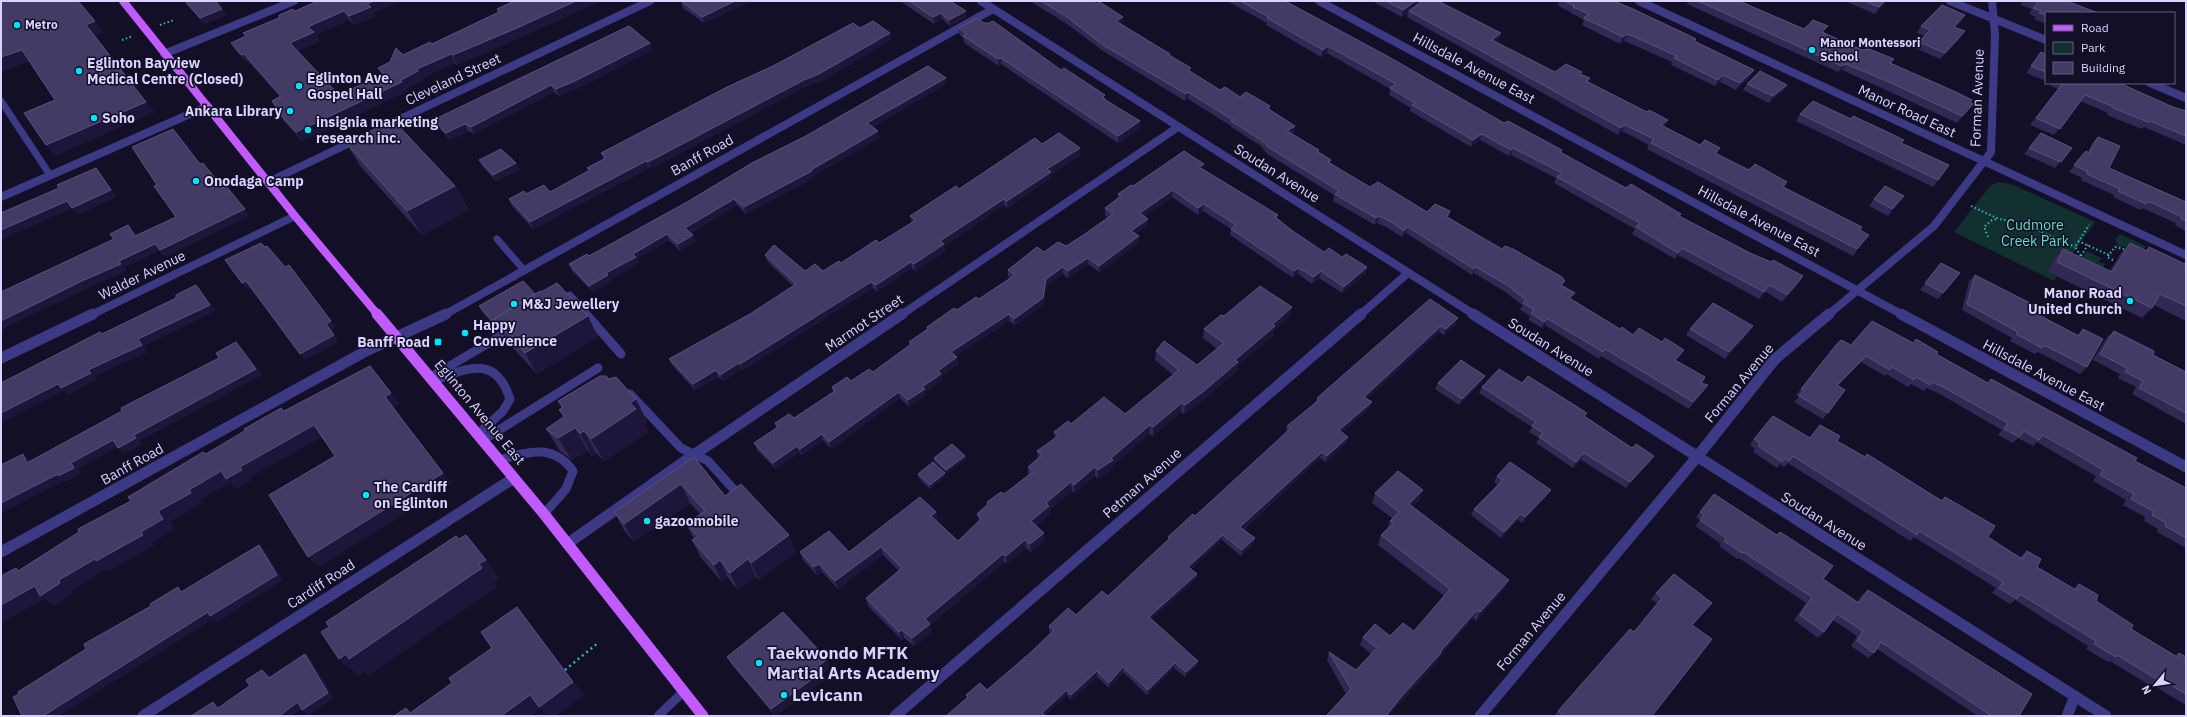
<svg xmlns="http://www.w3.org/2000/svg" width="2187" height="717" font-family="'IBM Plex Sans',sans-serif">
	<rect width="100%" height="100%" fill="#130f26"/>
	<g fill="#12302f">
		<polygon points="1999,182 2014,185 2095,222 2054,281 1954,232 1990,186"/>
		<polygon points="2120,234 2147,247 2135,250 2128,247 2117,247 2118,244 2115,240"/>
		<polygon points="2087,251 2101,258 2099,262 2105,264 2099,274 2081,260"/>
	</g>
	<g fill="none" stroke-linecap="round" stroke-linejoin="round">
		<g stroke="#2fb8b0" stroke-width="2" stroke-dasharray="1.5 2.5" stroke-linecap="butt">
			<polyline points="160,25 174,20"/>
			<polyline points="122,40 133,36"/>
			<polyline points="1971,206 1999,219 2020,222 2075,247"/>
			<polyline points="1988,237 1984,227 1992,220 1998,219"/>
			<polyline points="2078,241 2109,255 2115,247 2127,250"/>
			<polyline points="2109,255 2107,257 2115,261"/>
			<polyline points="2081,256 2088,245"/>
			<polyline points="2079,259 2081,256 2075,247 2089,225"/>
		</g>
		<polyline stroke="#2fb8b0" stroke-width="2.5" stroke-dasharray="2 3.5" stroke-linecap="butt" points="565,670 598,643"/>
		<g stroke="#3d3a85" stroke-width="7">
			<polyline points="1,101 50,175"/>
			<polyline points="497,239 524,270"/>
			<polyline points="560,300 570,295 587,315"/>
		</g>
		<g stroke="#3d3a85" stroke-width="9">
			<polyline points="586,314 621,354"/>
			<polyline points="431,377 512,329"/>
			<path d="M434,381C468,367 496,355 510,399L503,411L478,434"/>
			<polyline points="630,394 681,448 708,461 737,493"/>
			<polyline points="483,440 598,368"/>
			<path d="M499,460C528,452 553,443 573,471L566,489L544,514"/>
			<polyline points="658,716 684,691"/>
		</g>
		<g stroke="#3d3a85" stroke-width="8">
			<polyline points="981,1 1475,315"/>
			<polyline points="1319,1 1903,315"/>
			<polyline points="1639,1 2186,255"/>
			<polyline points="1950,1 2046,40"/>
			<polyline points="164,54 294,1"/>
			<polyline points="2150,83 2186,98"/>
			<polyline points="381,128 650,1"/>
			<polyline points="268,182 358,139"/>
			<polyline points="1,197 208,106"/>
			<polyline points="91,315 295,216"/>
			<polyline points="444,315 993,9"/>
			<polyline points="901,315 1178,127"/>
			<polyline points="1360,315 1408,273"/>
			<polyline points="1828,315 1934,226 1991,152 1995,35 1992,1"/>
		</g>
		<g stroke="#3d3a85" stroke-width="11">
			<polyline points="1473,314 2106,716"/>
			<polyline points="1901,314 2186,467"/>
			<polyline points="1,358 93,314"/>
			<polyline points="567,544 695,454 902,314"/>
			<polyline points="1,552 366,351 446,314"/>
			<polyline points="143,716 514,478"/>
			<polyline points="895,716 1361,314"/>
			<polyline points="1480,716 1697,457 1775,359 1829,314"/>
			<polyline points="2067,716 2075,696"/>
		</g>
		<polyline stroke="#c25bff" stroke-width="8" points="123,1 295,216 378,315"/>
		<polyline stroke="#c25bff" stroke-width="11" points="377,314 544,514 703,716"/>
	</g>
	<g fill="#312854">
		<polygon points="184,1 221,1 222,3 218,4 226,15 204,24"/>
		<polygon points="318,1 374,13 376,16 354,25 349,20 319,33 316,35 320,41 297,51 339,95 382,75 378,68 403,55 432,44 498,12 497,9 511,3 511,1 600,1 521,37 457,65 455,63 422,78 423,80 406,89 408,91 302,141 284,121 278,112 279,111 280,97 250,63 249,64 237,52 231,43 246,36 243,33"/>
		<polygon points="681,1 751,1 704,23 683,8"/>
		<polygon points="900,1 950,1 966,11 966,17 950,26 942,19 934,24"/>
		<polygon points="1030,1 1092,1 1096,4 1123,17 1122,24 1122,25 1170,54 1170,56 1191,72 1220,90 1270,106 1270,110 1295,126 1294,132 1292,134 1331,160 1330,164 1370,187 1427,212 1448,217 1563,286 1572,299 1620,329 1633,335 1662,342 1684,350 1680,356 1676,361 1705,377 1702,383 1703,392 1689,409 1601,356 1599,359 1545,325 1542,328 1528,320 1530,316 1520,310 1522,305 1504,291 1474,273 1472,275 1406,233 1402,237 1386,227 1377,223 1375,225 1333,201 1334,195 1267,154 1261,146 1231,127 1231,126 1188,99 1185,101 1103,51 1067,24"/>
		<polygon points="1227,1 1285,1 1504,123 1562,150 1561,153 1626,188 1681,214 1680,217 1750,253 1771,262 1803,276 1799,283 1782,302 1766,292 1759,299 1678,255 1675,259 1632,234 1635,229 1554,183 1556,178 1511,155 1509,156 1480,140 1471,147 1410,111 1411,108 1389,95 1390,89 1327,53 1321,57 1266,25 1267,23"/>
		<polygon points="1372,1 1418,1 1417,5 1499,40 1496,42 1555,72 1582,72 1581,74 1590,78 1588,82 1647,112 1668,120 1664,127 1700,145 1720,148 1717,154 1749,170 1787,182 1784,187 1860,230 1864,241 1853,256 1647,149 1649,145 1622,131 1618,135 1407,17 1408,12 1402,17"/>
		<polygon points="1554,1 1614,1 1754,70 1750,77 1736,90 1720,82 1715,86 1671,65 1672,62 1627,42 1624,41 1620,44 1582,25 1584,20 1571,13 1571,12 1558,6 1559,3"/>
		<polygon points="1688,1 1740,1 1804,29 1824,33 1862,50 1894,59 1891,64 1970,102 1969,110 1957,123 1884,89 1842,70 1838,72 1687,4"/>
		<polygon points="1845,1 1887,1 1875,14"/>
		<polygon points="2023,1 2067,1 2046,13 2046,24 2034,19 2036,17 2029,14 2032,9 2021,5"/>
		<polygon points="1965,15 1961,22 1955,27 1960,38 1940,59 1915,48 1919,42 1925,36 1917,33 1921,26"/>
		<polygon points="959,28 1061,70 1107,101 1140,121 1140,128 1118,143 1001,64 999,66 964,43 963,38 959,34"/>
		<polygon points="890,33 891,40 821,81 805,87 650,169 649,168 533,229 512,206 509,199 526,194 550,192 589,171 587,168 603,159 601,153"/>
		<polygon points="650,43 652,50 578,88 559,96 554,92 474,134 468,131 450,140 437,126 433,120"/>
		<polygon points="2041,52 2046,54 2046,81 2026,73"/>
		<polygon points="946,78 946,84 873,127 879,138 813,176 814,178 746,214 737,205 690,233 695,241 680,251 669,240 637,259 639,263 610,280 611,281 593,292 572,271 569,264 589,256"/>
		<polygon points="2050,83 2119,83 2173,107 2186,111 2186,145 2144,127 2142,129 2107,115 2108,113 2080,101 2054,135 2030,125 2058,89 2051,86 2052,84"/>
		<polygon points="1747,84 1787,85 1783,91 1769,103 1743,90"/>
		<polygon points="1800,114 1851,119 1904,140 1901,143 1949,165 1933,187 1796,121"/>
		<polygon points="2041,133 2072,148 2055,168 2024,154"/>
		<polygon points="2098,137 2109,168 2186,202 2186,231 2175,225 2176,223 2142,208 2140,210 2113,197 2114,195 2081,180 2082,178 2069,172 2086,151 2088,152 2092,143"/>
		<polygon points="346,143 455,186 469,210 422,235 361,167"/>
		<polygon points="1042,144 1081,155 1051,174 1051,178 1007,208 1004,205 944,246 945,251 915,271 912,268 877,292 873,288 743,370 741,369 723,381 718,377 695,390 672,365 669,359 750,314 793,286 767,261 765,255 805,271 823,271 841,263 879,243 912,223 910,216 959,189"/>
		<polygon points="479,160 516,163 519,170 496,181 483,167"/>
		<polygon points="1203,169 1278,215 1277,218 1294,232 1324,252 1342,257 1367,267 1365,274 1342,293 1319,278 1312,284 1298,274 1293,278 1230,235 1231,229 1203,211 1198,215 1172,197 1144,217 1147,226 1135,234 1139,243 1099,272 1088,264 1068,278 1063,274 1047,285 1043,305 1015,325 1009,321 955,356 958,364 941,376 942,380 925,392 926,395 909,407 900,398 831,449 823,440 802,455 799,452 776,469 757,450 754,443 776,428 775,423 794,418 833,392 832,387 851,381 873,372 910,345 909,342 927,329 927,327 957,310 979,299 1010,278 1008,276 1008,270 1044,252 1066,246 1082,236 1108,218 1105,215 1105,208 1118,199 1118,194 1133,186"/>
		<polygon points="1874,199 1899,203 1888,216 1869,206"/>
		<polygon points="2130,243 2146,250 2149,247 2186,265 2186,321 2154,305 2152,308 2142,318 2048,272 2054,259 2063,249 2110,271 2121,253"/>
		<polygon points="1941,263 1960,273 1938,299 1920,290"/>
		<polygon points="1975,275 2031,311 2077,335 2083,329 2087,367 2080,374 2038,352 2035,354 2010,341 2012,338 1962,310 1969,281"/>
		<polygon points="541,292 588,316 598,337 537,374 506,340 500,329 498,330 483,313 479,306"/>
		<polygon points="1430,299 1456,324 1444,335 1439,332 1367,399 1370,408 1342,432 1348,437 1346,443 1326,462 1320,458 1243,530 1255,538 1253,544 1241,556 1222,540 1191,569 1197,574 1196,579 1151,619 1197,666 1185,677 1174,668 1147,695 1123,672 1109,688 1097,677 1071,700 1067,695 967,698 966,695 987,690 1030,653 1051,633 1049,631 1049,626 1076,615 1108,596 1168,540 1168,537 1195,516 1287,432 1286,432 1287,426 1315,403 1317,398"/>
		<polygon points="1224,316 1290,317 1274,330 1274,335 1238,365 1237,371 1203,400 1184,414 1181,412 1153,436 1149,434 1113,465 1113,469 1098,479 1095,476 1074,493 1072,491 1050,509 1050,515 1036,525 1044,541 1031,552 1026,548 1006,564 1004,562 930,625 931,632 914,646 904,638 902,640 868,606 866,598 899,571 883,555 838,589 822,572 817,575 803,560 800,552 849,552 936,512 938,520 937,521 958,541 979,522 977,514 987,505 987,502 1004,494 1028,475 1028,467 1038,459 1037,451 1055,438 1054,432 1071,424 1125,414 1173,375 1155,360 1156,351 1197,365 1217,349 1203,338 1204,329"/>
		<polygon points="1690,329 1749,333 1725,359 1686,335"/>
		<polygon points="2114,331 2153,355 2186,372 2186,424 2132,394 2136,387 2118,378 2120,374 2093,360 2107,337"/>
		<polygon points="1913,343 1936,354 1988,383 1991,379 2135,461 2186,488 2186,548 2157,532 2158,529 2144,521 2145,517 2123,505 2126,500 2093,481 2096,476 2064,458 2037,442 2033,446 2018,438 2013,443 1998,435 2002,430 1938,393 1926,388 1924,391 1911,384 1908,387 1886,374 1885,376 1861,362 1838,386 1845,390 1823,419 1794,402 1799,397 1796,395 1836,345 1851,345"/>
		<polygon points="1485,376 1482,382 1459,405 1435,389 1438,383"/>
		<polygon points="609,379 636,399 647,422 644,424 648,432 604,461 596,453 592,456 588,451 572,460 560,451 546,429 563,417 559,410 562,408 558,401"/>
		<polygon points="1522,383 1585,416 1650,462 1626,488 1581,460 1573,468 1536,443 1539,438 1529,432 1532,427 1479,393 1482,387"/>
		<polygon points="1810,438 1837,441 1941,500 1945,497 1988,537 2020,557 2027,551 2037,567 2073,589 2079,584 2096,601 2131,629 2175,655 2179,653 2186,657 2186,705 2151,684 2149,685 2110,661 2108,662 2086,649 2088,646 2015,600 2010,604 1992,593 1996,588 1914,537 1910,541 1788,463 1784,467 1780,464 1777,468 1753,452 1755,449 1750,445 1754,439"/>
		<polygon points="694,457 725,496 796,552 759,580 756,577 738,590 728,578 722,582 701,558 692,540 694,539 686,524 700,514 690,503 634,542 624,530 614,512"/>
		<polygon points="934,458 966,459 947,473 934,461"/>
		<polygon points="918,474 946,476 930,489 918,477"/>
		<polygon points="1497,476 1547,496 1522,523 1518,520 1501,538 1471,515 1474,509 1498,485 1494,482"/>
		<polygon points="1423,490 1420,499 1412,507 1505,588 1476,621 1473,618 1441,655 1437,662 1398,705 1346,694 1327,660 1329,652 1356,670 1371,654 1360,645 1363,637 1390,636 1414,631 1444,596 1378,545 1381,535 1387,529 1390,521 1393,519 1372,503 1375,493"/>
		<polygon points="1700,512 1823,579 1857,602 1862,595 1868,590 2019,716 1978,716 1877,649 1874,653 1868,658 1851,646 1857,636 1833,620 1824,632 1818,638 1794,620 1806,603 1739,558 1737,559 1719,546 1721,544 1695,526 1700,520 1696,517"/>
		<polygon points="1674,574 1692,625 1652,716 1554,716 1558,711 1634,632 1657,603 1651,599 1656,593"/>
		<polygon points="727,657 830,667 823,673 826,679 775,716 732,665"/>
	</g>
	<g fill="#1d163a">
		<polygon points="214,1 221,1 222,3 217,5"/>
		<polygon points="374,1 400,1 374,13 376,16 354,25 349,16 367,4"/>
		<polygon points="576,1 600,1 521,37 457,65 453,55"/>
		<polygon points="735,1 751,1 704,23 702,17"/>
		<polygon points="1416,1 1418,1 1416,6 1409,11 1408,12 1402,17 1403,10"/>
		<polygon points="1885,1 1887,1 1875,14 1879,7"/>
		<polygon points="222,9 226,15 204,24 200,18"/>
		<polygon points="344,11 349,20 316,35 320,41 295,52 290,43 308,27"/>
		<polygon points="966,11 966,17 950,26 949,20"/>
		<polygon points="941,13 942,19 934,24 933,17"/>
		<polygon points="1965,15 1961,22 1949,33 1954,27"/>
		<polygon points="1123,17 1122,24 1116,28 1116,21"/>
		<polygon points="95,21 104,32 95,35 86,25"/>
		<polygon points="1965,31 1960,38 1940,59 1945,53"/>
		<polygon points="890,33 891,40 821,81 805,87 650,169 648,162"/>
		<polygon points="1501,33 1499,40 1490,47 1492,40"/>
		<polygon points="1627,34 1624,41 1620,44 1623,37"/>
		<polygon points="650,43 652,50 578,88 559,96 556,89"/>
		<polygon points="1328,46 1327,53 1321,57 1323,50"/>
		<polygon points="22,50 31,61 1,72 1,57"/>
		<polygon points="244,54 250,63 249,64 242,55"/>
		<polygon points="451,54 455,63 422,78 423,80 406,89 408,91 302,141 296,132 401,80 417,69"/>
		<polygon points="1001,58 1001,64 999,66 998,59"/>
		<polygon points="1846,64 1842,70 1838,72 1842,66"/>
		<polygon points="1754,70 1750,77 1736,90 1740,83"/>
		<polygon points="1723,75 1720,82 1715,86 1718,80"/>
		<polygon points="946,78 946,84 868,130 867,123"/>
		<polygon points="551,85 554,92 474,134 471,127"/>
		<polygon points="1787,85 1783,91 1769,103 1773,96"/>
		<polygon points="1188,92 1188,99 1185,101 1186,94"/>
		<polygon points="146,102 155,112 55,156 46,145"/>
		<polygon points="1973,104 1969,110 1957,123 1962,116"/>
		<polygon points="1668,120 1664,126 1658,132 1661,125"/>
		<polygon points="1140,121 1140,128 1118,143 1118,136"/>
		<polygon points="465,124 468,131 450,140 446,133"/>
		<polygon points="1625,125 1622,131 1618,135 1621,128"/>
		<polygon points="1295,126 1294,132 1286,138 1287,131"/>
		<polygon points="878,131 879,138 813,176 814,178 746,214 744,207"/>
		<polygon points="1482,134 1480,140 1471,147 1473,140"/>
		<polygon points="1080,148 1081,155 1051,174 1051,178 1007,208 1007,201 1047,169"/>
		<polygon points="1513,148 1511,155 1509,156 1511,150"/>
		<polygon points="646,161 649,168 533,229 530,222"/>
		<polygon points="516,163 519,170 496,181 493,175"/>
		<polygon points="1204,164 1203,170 1199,167"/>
		<polygon points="96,168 102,175 117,197 78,215 72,208 1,240 1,230"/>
		<polygon points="455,186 469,210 422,235 407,211"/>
		<polygon points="1173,190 1172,197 1140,220 1140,213"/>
		<polygon points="1904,196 1899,203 1888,216 1892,209"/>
		<polygon points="734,199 737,205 687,234 685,228"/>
		<polygon points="1004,199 1004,205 944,246 945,251 915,271 914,264 940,241"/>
		<polygon points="1204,204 1203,211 1198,215 1198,208"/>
		<polygon points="245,209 250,216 165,257 160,251 125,267 127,271 90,287 1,330 1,321 119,261 155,244"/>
		<polygon points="1379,216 1377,223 1375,225 1376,218"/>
		<polygon points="1148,219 1147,226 1130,237 1131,231"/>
		<polygon points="128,225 134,232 141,242 135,236"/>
		<polygon points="1408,227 1406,233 1402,237 1404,231"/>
		<polygon points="667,234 669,240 637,259 639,263 610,280 611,281 593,292 589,286 633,254"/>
		<polygon points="693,235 695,241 680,251 678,244"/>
		<polygon points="1869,235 1864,241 1853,256 1857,249"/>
		<polygon points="1139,236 1139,243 1099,272 1099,266"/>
		<polygon points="1682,248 1678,255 1675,259 1678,253"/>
		<polygon points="1088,258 1088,264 1068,278 1068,271"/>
		<polygon points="911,262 912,268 877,292 876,285"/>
		<polygon points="1063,267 1063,274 1047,285 1043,305 1015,325 1014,319 1046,279"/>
		<polygon points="1367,267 1365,274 1342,293 1344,287"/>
		<polygon points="1476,267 1474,273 1472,275 1474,269"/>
		<polygon points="1299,268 1298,274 1293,278 1294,271"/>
		<polygon points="1321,271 1319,278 1312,284 1314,277"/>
		<polygon points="1803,276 1799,283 1782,302 1787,295"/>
		<polygon points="246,281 252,288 248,290 242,283"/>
		<polygon points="871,282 873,288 743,370 740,364"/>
		<polygon points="196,285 202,292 216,311 144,346 148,352 95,376 97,379 68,395 64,391 1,423 1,413 88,370 138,339"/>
		<polygon points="1770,285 1766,292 1759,299 1764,292"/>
		<polygon points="1575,293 1572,299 1569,298"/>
		<polygon points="1292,307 1290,317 1274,330 1274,335 1238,365 1237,371 1203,400 1184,414 1185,405 1235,360 1273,324"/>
		<polygon points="1009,314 1009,321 952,358 951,352"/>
		<polygon points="588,316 598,337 537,374 525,353"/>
		<polygon points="1458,318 1456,324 1444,335 1446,329"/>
		<polygon points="1548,319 1545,325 1542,328 1544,322"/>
		<polygon points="331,321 336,327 331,331 326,324"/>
		<polygon points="496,323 500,329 498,330 495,324"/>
		<polygon points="1441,326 1439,332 1363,403 1364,397"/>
		<polygon points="1753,326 1749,333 1725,359 1729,352"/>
		<polygon points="334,335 339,342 305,360 300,354"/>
		<polygon points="236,342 242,348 262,375 140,441 142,445 124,454 118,448 134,435 256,369"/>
		<polygon points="1684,350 1680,356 1671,367 1675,360"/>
		<polygon points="1866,356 1861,362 1832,391 1837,385"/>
		<polygon points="957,357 958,364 941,376 942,380 925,392 926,395 909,407 908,400 938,371"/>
		<polygon points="739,363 741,369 723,381 720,375"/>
		<polygon points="716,370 718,377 695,390 693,384"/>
		<polygon points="1485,376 1482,382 1459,405 1462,399"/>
		<polygon points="1708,385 1703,392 1689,409 1693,402"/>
		<polygon points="899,392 900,398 831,449 829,442"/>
		<polygon points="391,393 400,404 393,408 452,484 319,567 308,557 385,397"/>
		<polygon points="636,399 647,422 644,424 648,432 604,461 591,439 630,403"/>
		<polygon points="1372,402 1370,408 1338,436 1339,430"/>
		<polygon points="1182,403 1181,412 1153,436 1153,427"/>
		<polygon points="314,425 324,436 250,477 252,480 236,490 230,483 200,500 202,503 170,522 175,529 153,542 155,545 109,571 107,569 72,590 74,593 54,606 44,599 1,623 1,605 35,586 59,580 141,532 158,511 189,490 221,471 240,467"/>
		<polygon points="1150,425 1149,434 1113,465 1113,469 1098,479 1098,470"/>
		<polygon points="575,428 588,451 572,460 558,438"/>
		<polygon points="584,431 596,453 592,456 580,433"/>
		<polygon points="822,434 823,440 802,455 800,449"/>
		<polygon points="1348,437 1346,443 1326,462 1327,456"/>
		<polygon points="113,440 120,446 78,469 81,474 66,482 64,481 1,513 1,503 71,463"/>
		<polygon points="797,446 799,452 776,469 773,463"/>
		<polygon points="1322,452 1320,458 1239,533 1240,527"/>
		<polygon points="1584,453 1581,460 1573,468 1576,462"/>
		<polygon points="23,454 30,460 35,469 27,463"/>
		<polygon points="965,456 966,459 947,473 946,470"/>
		<polygon points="1654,456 1650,462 1626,488 1630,482"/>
		<polygon points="1095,467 1095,476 1074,493 1074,485"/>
		<polygon points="945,473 946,476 930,489 930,485"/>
		<polygon points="1071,482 1072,491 1050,509 1050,515 1032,529 1031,521 1046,503"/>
		<polygon points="681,484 690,503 634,542 624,524"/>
		<polygon points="1423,490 1420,499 1405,514 1409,504"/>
		<polygon points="1551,490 1547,496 1522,523 1525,517"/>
		<polygon points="936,512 938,520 933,524 931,516"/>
		<polygon points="1521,514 1518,520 1501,538 1504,532"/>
		<polygon points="1044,533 1044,541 1031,552 1030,544"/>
		<polygon points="789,535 796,552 759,580 751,563"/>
		<polygon points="1223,535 1222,540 1188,572 1188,567"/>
		<polygon points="1255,538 1253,544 1241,556 1242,550"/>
		<polygon points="1025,540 1026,548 1006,564 1006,556"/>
		<polygon points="259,545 265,551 283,580 217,622 213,619 59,716 43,716"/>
		<polygon points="881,547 883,555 838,589 835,581"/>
		<polygon points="1003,554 1004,562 930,625 931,632 914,646 912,638 925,619"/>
		<polygon points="748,559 756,577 738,590 730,573"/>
		<polygon points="486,560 500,578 494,583 497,587 368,676 364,672 358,676 339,659"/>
		<polygon points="720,560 728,578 722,582 714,565"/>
		<polygon points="819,564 822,572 817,575 814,567"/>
		<polygon points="1197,574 1196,579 1148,622 1149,617"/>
		<polygon points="1509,580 1505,588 1476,621 1480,612"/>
		<polygon points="517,607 584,695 556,716 547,716 541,709 531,716 501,716"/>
		<polygon points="1477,610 1473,618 1441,655 1437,662 1398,705 1388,716 1386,716 1401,697"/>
		<polygon points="902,630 904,638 902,640 899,632"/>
		<polygon points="305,654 311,660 334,698 309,715 302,710"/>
		<polygon points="827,659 830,667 823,673 826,679 775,716 771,709"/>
		<polygon points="1198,661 1197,666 1185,677 1186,672"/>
		<polygon points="1175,663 1174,668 1147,695 1148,690"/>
		<polygon points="1123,667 1123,672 1109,688 1109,683"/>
		<polygon points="262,670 269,675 275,683 269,678"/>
		<polygon points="1097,671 1097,677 1071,700 1071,695"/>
		<polygon points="1067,690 1067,695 1045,716 1042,713"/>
		<polygon points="213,702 220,707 223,712 216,707"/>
		<polygon points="298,702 304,707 292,716 279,716"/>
	</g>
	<g fill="#433a66" stroke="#5a527e">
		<polygon points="1,1 78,1 95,21 86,25 146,102 46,145 24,113 55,100 22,50 1,57"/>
		<polygon points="185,1 215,1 222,9 200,18"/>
		<polygon points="318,1 374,1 367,4 371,7 349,16 344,11 314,24 308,27 314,32 290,43 339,95 384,74 378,68 390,62 396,48 403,55 430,42 432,44 499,12 497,9 512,2 511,1 576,1 517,28 453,55 451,54 417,69 418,71 401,80 402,82 296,132 278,112 279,111 272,101 281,96 244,54 242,55 231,43 246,36 243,33 279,18 279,15 293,9 295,11"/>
		<polygon points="681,1 735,1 702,17"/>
		<polygon points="909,1 950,1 966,11 949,20 941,13 933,17"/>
		<polygon points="1041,1 1092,1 1096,4 1100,2 1123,17 1116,21 1170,54 1169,55 1191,68 1188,70 1220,90 1225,87 1240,97 1246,92 1270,106 1267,108 1295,126 1287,131 1319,150 1317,151 1331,160 1328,162 1348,174 1370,187 1378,182 1427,212 1435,204 1450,211 1447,217 1502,249 1505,246 1513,249 1562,277 1565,281 1561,285 1575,293 1569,298 1620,329 1622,327 1633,335 1639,328 1662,342 1665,338 1684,350 1675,360 1705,377 1701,383 1708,385 1693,402 1605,349 1603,352 1548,319 1544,322 1531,313 1534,310 1523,303 1526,300 1507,285 1476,267 1474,269 1408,227 1404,231 1388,220 1379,216 1376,218 1348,202 1335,194 1339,191 1268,147 1261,140 1231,121 1233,120 1188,92 1186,94 1103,45 1067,17"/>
		<polygon points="1240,1 1285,1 1389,57 1504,123 1508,121 1562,150 1560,152 1626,188 1631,184 1681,214 1679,216 1750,253 1771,262 1773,260 1803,276 1787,295 1770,285 1764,292 1682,248 1678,253 1636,227 1640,223 1557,177 1562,173 1513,148 1511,150 1482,134 1473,140 1412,105 1415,103 1390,88 1396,84 1328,46 1323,50 1267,18 1269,17"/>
		<polygon points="1386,1 1416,1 1403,10"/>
		<polygon points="1422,1 1438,1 1501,33 1492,40 1555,72 1566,64 1582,72 1580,74 1590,78 1586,81 1647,112 1649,110 1668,120 1661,125 1700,145 1705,140 1720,148 1715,153 1749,170 1755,164 1787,182 1783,187 1862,227 1860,230 1869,235 1857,249 1651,143 1654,139 1625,125 1621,128 1409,11"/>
		<polygon points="1564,1 1614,1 1633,9 1684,33 1696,39 1694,41 1754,70 1740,83 1723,75 1718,80 1674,58 1677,56 1630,35 1627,34 1623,37 1584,18 1589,14 1573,7 1575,6"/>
		<polygon points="1698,1 1739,1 1804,29 1813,20 1828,26 1822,32 1862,50 1869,49 1894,59 1890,63 1956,92 1972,100 1970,102 1973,104 1962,116 1889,82 1846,64 1842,66"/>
		<polygon points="1865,1 1885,1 1879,7"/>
		<polygon points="2033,1 2067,1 2098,13 2046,13 2046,15 2039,13 2041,11 2033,8 2038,3"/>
		<polygon points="1942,5 1965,15 1954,27 1965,31 1945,53 1919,42 1930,30 1921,26"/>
		<polygon points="977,18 984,23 989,23 993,21 1061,70 1064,68 1105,95 1103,97 1107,101 1140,121 1118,136 1001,58 998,59 963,36 966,34 959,28"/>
		<polygon points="873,21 890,33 819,74 804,80 648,162 646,161 530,222 509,199 524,191 526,194 544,185 550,192 590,170 587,168 606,158 601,153 727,87 773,66 853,23 860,28"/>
		<polygon points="629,26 650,43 575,81 556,89 551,85 471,127 465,124 446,133 433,120"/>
		<polygon points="2041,52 2046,54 2046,72 2031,66"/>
		<polygon points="928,66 946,78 867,123 878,131 811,170 812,171 744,207 734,199 685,228 693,235 678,244 667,234 633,254 636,257 606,273 608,275 589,286 569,264 587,254 589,256 687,202 752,163 804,137"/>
		<polygon points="1760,71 1787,85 1773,96 1747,84"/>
		<polygon points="2063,83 2119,83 2173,107 2186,111 2186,136 2150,121 2148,122 2113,108 2114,107 2085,95 2060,129 2036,118"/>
		<polygon points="1813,101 1851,119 1853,116 1879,128 1904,140 1901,143 1949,165 1938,180 1800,114"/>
		<polygon points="393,120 455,186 407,211 346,143"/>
		<polygon points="173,129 200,164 203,163 223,188 226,186 245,209 160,250 155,244 119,261 121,264 84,280 1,321 1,292 114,239 110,234 128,225 135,236 176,217 154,186 157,185 132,147"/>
		<polygon points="1059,133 1080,148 1047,169 1051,172 1007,201 1004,199 940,241 944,244 914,264 911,262 876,285 871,282 740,364 739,363 720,375 716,370 693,384 669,359 750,314 796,284 765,255 774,245 805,271 815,264 823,271 839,261 841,263 876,240 879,243 916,220 910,216 956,186 959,189 1035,138 1042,144"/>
		<polygon points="2041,133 2072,148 2061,162 2029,148"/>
		<polygon points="2098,137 2120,146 2109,168 2186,202 2186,221 2181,219 2182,217 2148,201 2146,204 2118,191 2120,189 2087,174 2088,172 2074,165 2086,151 2089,153"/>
		<polygon points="501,149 516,163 493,175 479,160"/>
		<polygon points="1184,151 1204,164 1199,167 1278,215 1275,217 1294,232 1324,252 1329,248 1342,257 1346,254 1367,267 1344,287 1321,271 1314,277 1299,268 1294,271 1231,229 1236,225 1204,204 1198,208 1173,190 1140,213 1148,219 1131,231 1139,236 1099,266 1088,258 1068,271 1063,267 1046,279 1043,298 1014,319 1009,314 951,352 957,357 938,371 941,374 922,387 925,389 908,400 899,392 829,442 822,434 800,449 797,446 773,463 754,443 778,427 775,423 789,414 794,418 835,391 832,387 847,377 851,381 869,369 873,372 911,344 909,342 928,329 927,327 954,308 957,310 976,297 979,299 1015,275 1008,270 1037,247 1044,252 1058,242 1066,246 1082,236 1113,214 1105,208 1121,196 1118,194 1131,185 1133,186"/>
		<polygon points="96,168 111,190 72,208 67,201 1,230 1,213 59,188 57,185"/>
		<polygon points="1885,186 1904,196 1892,209 1874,199"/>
		<polygon points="261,243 265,247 267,246 285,267 289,265 331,321 326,324 334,335 300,354 246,281 242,283 225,260"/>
		<polygon points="2130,243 2147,251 2149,247 2185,264 2186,265 2186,306 2160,294 2152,308 2057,262 2063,249 2112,272"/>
		<polygon points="1941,263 1960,273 1943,293 1925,283"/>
		<polygon points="1975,275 2034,305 2031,311 2079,336 2083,329 2103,339 2087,367 2044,345 2042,348 2016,334 2018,332 1967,304"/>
		<polygon points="523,281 535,294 494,319 496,323 495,324 479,306"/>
		<polygon points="557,283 588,316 525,353 494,319 540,291 541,292"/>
		<polygon points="196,285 210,305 138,339 142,345 88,370 91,373 61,388 58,384 1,413 1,383 100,332 102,334 176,298 176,295"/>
		<polygon points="1260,286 1292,307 1273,324 1275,326 1235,360 1238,362 1204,391 1185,405 1182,403 1153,427 1150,425 1111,458 1113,460 1098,470 1095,467 1074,485 1071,482 1046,503 1049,506 1031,521 1044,533 1030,544 1025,540 1006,556 1003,554 925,619 930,624 912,638 902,630 899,632 866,598 902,568 881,547 835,581 819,564 814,567 800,552 829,531 849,552 920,497 936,512 931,516 958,541 981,519 977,514 988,504 987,502 1001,492 1004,494 1033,472 1028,467 1042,455 1037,451 1058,436 1054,432 1068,421 1071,424 1104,397 1125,414 1179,370 1156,351 1164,341 1197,365 1224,343 1204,329 1221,315 1224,316"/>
		<polygon points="1430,299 1458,318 1446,329 1441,326 1364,397 1372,402 1339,430 1348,437 1327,456 1322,452 1240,527 1255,538 1242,550 1223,535 1188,567 1197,574 1149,617 1198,661 1186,672 1175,663 1148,690 1123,667 1109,683 1097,671 1071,695 1067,690 1042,713 1046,716 946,716 968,697 966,695 980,683 987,690 1030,653 1054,630 1049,626 1068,608 1076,615 1102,591 1108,596 1170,538 1168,537 1193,514 1195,516 1291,428 1287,426 1319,400 1317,398"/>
		<polygon points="1713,303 1753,326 1729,352 1690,329"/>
		<polygon points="1872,321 1913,343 1916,339 1938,352 1936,354 1988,383 1991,379 2026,398 2137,458 2135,461 2186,488 2186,538 2165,526 2166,523 2152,515 2153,511 2131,499 2134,494 2100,475 2103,470 2071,451 2042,435 2039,440 2024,431 2019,437 2004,429 2008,423 1943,387 1932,382 1930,385 1916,377 1914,380 1892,367 1890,370 1866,356 1837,385 1845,390 1828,413 1799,396 1804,390 1801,389 1836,345 1841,340 1851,345"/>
		<polygon points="2114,331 2154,351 2153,355 2186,372 2186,413 2139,388 2143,381 2125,372 2127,368 2100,354"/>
		<polygon points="236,342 256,369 134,435 136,438 118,448 113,440 71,463 74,468 58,476 58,474 1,503 1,465 23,454 27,463 122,411 121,408 219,358 216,353"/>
		<polygon points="1461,360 1485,376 1462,399 1438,383"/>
		<polygon points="370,366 391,393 385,397 443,473 308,557 269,495 335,456 314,425 240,467 242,470 226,479 221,471 189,490 191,493 158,511 163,519 141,532 143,535 96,561 95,559 59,580 60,583 40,596 35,586 1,605 1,576 16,568 18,571 79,532 78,529 131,501 128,497 203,452 206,454 246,430 244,429 281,408 284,411"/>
		<polygon points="1499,369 1522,383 1528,376 1587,413 1584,416 1632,448 1636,444 1654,456 1630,482 1584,453 1576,462 1539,437 1543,433 1532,426 1536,422 1482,387"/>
		<polygon points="600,376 606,376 609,379 616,377 636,399 630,403 636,409 591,439 584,431 580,433 575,428 558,438 546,429 565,416 559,410 563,407 558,401"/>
		<polygon points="1773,416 1810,438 1820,425 1840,436 1837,441 1865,457 1867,454 1942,501 1945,497 1995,526 1988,537 2022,559 2027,551 2041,559 2037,567 2076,590 2079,584 2098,595 2096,601 2133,625 2131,629 2177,657 2179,653 2186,657 2186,694 2159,678 2158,680 2117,655 2116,657 2094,644 2096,641 2020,594 2017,599 1999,588 2003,582 1919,531 1917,535 1793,456 1789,461 1785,458 1782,462 1758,446 1760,443 1754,439"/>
		<polygon points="952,444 965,456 946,470 934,458"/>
		<polygon points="694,457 725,496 741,484 789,535 751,563 748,559 730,573 720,560 714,565 692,540 698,537 686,524 705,511 681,484 624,524 614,512"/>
		<polygon points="933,462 945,473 930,485 918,474"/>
		<polygon points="1510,462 1551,490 1525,517 1521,514 1504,532 1474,509 1503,480 1497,476"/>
		<polygon points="1398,471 1423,490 1409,504 1509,580 1480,612 1477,610 1440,652 1441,653 1401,697 1386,716 1326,716 1351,689 1329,652 1356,670 1377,648 1363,637 1375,624 1390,636 1403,623 1414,631 1450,589 1381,535 1394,523 1390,521 1399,512 1375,493"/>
		<polygon points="1714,494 1777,535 1780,532 1833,566 1823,579 1859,603 1868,590 2032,694 2019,716 1992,716 1881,642 1874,653 1857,641 1863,631 1837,614 1824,632 1800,615 1812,597 1743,552 1742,553 1724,541 1726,538 1700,520 1704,515 1700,512"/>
		<polygon points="466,535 486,560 479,564 482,568 349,659 346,654 339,659 321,632 329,627 326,622 456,536 459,539"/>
		<polygon points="259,545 277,575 210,616 208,612 43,716 22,716 13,697 19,694 18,692 86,649 84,644 151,606 150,604 178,587 181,592"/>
		<polygon points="1674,574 1712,603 1692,625 1712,639 1652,716 1561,716 1562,714 1558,711 1630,629 1634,632 1662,598 1656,593"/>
		<polygon points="517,607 573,682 539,707 530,695 501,716 394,716 406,708 410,713 452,683 449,678 492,648 481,632"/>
		<polygon points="783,612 827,659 818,667 822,672 771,709 727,657"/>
		<polygon points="305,654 328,693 302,710 298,702 279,716 191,716 213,702 216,707 218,708 248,687 250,686 246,680 262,670 269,678"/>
	</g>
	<g fill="#00e5ff" stroke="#130f26" stroke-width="1.5">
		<circle cx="17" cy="25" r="4"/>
		<circle cx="1812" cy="50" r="4"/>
		<circle cx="79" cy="71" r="4"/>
		<circle cx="299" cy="86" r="4"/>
		<circle cx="290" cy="111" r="4"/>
		<circle cx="94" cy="118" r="4"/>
		<circle cx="308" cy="130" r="4"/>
		<circle cx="196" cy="181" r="4"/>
		<circle cx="2130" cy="301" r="4"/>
		<circle cx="514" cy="304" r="4"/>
		<circle cx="465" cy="333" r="4"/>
		<rect x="434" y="338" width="8" height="8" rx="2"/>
		<circle cx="366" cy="495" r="4"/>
		<circle cx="647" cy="521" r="4"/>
		<circle cx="759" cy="663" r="4"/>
		<circle cx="784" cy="695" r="4"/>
	</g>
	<g text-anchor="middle" stroke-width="3" stroke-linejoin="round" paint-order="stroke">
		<g font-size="12" font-weight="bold" fill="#d9d4ff" stroke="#130f26" text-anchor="start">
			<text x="25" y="29">Metro</text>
			<text x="1820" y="47">Manor Montessori<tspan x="1820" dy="14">School</tspan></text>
		</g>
		<g font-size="14" font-weight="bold" fill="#d9d4ff" stroke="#130f26" text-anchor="start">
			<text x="87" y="68">Eglinton Bayview<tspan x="87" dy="16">Medical Centre (Closed)</tspan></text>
			<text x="307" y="83">Eglinton Ave.<tspan x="307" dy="16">Gospel Hall</tspan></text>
			<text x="282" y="116" text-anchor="end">Ankara Library</text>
			<text x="102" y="123">Soho</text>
			<text x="316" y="127">insignia marketing<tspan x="316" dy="16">research inc.</tspan></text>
			<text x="204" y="186">Onodaga Camp</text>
			<text x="2122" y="298" text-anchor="end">Manor Road<tspan x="2122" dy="16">United Church</tspan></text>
			<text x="522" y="309">M&amp;J Jewellery</text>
			<text x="473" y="330">Happy<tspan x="473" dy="16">Convenience</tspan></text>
			<text x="430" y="347" text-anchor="end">Banff Road</text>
			<text x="374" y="492">The Cardiff<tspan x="374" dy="16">on Eglinton</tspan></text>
			<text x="655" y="526">gazoomobile</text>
		</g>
		<g font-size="14" fill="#d9d4ff" stroke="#130f26">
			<text transform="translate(1474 68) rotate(28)" y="5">Hillsdale Avenue East</text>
			<text transform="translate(453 79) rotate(-25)" y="5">Cleveland Street</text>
			<text transform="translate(1977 98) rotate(-88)" y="5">Forman Avenue</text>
			<text transform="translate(1907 111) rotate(25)" y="5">Manor Road East</text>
			<text transform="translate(702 155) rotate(-29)" y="5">Banff Road</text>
			<text transform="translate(1277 173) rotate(32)" y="5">Soudan Avenue</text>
			<text transform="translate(1759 221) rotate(28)" y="5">Hillsdale Avenue East</text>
			<text transform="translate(142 275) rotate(-26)" y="5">Walder Avenue</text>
			<text transform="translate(864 323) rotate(-34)" y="5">Marmot Street</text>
			<text transform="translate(1551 347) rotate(32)" y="5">Soudan Avenue</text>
			<text transform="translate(2044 375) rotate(28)" y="5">Hillsdale Avenue East</text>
			<text transform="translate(1739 383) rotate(-50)" y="5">Forman Avenue</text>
			<text transform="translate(480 412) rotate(50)" y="5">Eglinton Avenue East</text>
			<text transform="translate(132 464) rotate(-29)" y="5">Banff Road</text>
			<text transform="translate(1142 483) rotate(-41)" y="5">Petman Avenue</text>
			<text transform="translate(1824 521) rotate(32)" y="5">Soudan Avenue</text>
			<text transform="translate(321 584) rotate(-33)" y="5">Cardiff Road</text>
			<text transform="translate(1531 631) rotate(-50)" y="5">Forman Avenue</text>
		</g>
		<g font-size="14" fill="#5fe0c0" stroke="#130f26">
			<text x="2035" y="230">Cudmore<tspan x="2035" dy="16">Creek Park</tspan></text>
		</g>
		<g font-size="17" font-weight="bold" fill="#d9d4ff" stroke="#130f26" text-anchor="start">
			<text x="767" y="659">Taekwondo MFTK<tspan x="767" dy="20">Martial Arts Academy</tspan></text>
			<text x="792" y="701">Levicann</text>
		</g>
	</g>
	<rect width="2187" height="717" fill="none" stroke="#d9d4ff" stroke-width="4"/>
	<rect x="2045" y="12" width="130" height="72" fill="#130f26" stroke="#625e7d"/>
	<rect x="2053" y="25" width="20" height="6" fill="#c25bff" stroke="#625e7d"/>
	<text x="2081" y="32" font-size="12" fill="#d9d4ff">Road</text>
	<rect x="2053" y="42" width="20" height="12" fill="#12302f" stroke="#625e7d"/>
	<text x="2081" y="52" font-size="12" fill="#d9d4ff">Park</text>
	<rect x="2053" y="62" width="20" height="12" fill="#433a66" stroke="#625e7d"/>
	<text x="2081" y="72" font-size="12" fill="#d9d4ff">Building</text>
	<g transform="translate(2155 685) rotate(241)" stroke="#130f26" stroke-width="3" paint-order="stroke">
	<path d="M0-3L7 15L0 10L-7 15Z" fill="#d9d4ff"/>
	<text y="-6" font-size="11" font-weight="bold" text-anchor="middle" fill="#d9d4ff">N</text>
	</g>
</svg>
